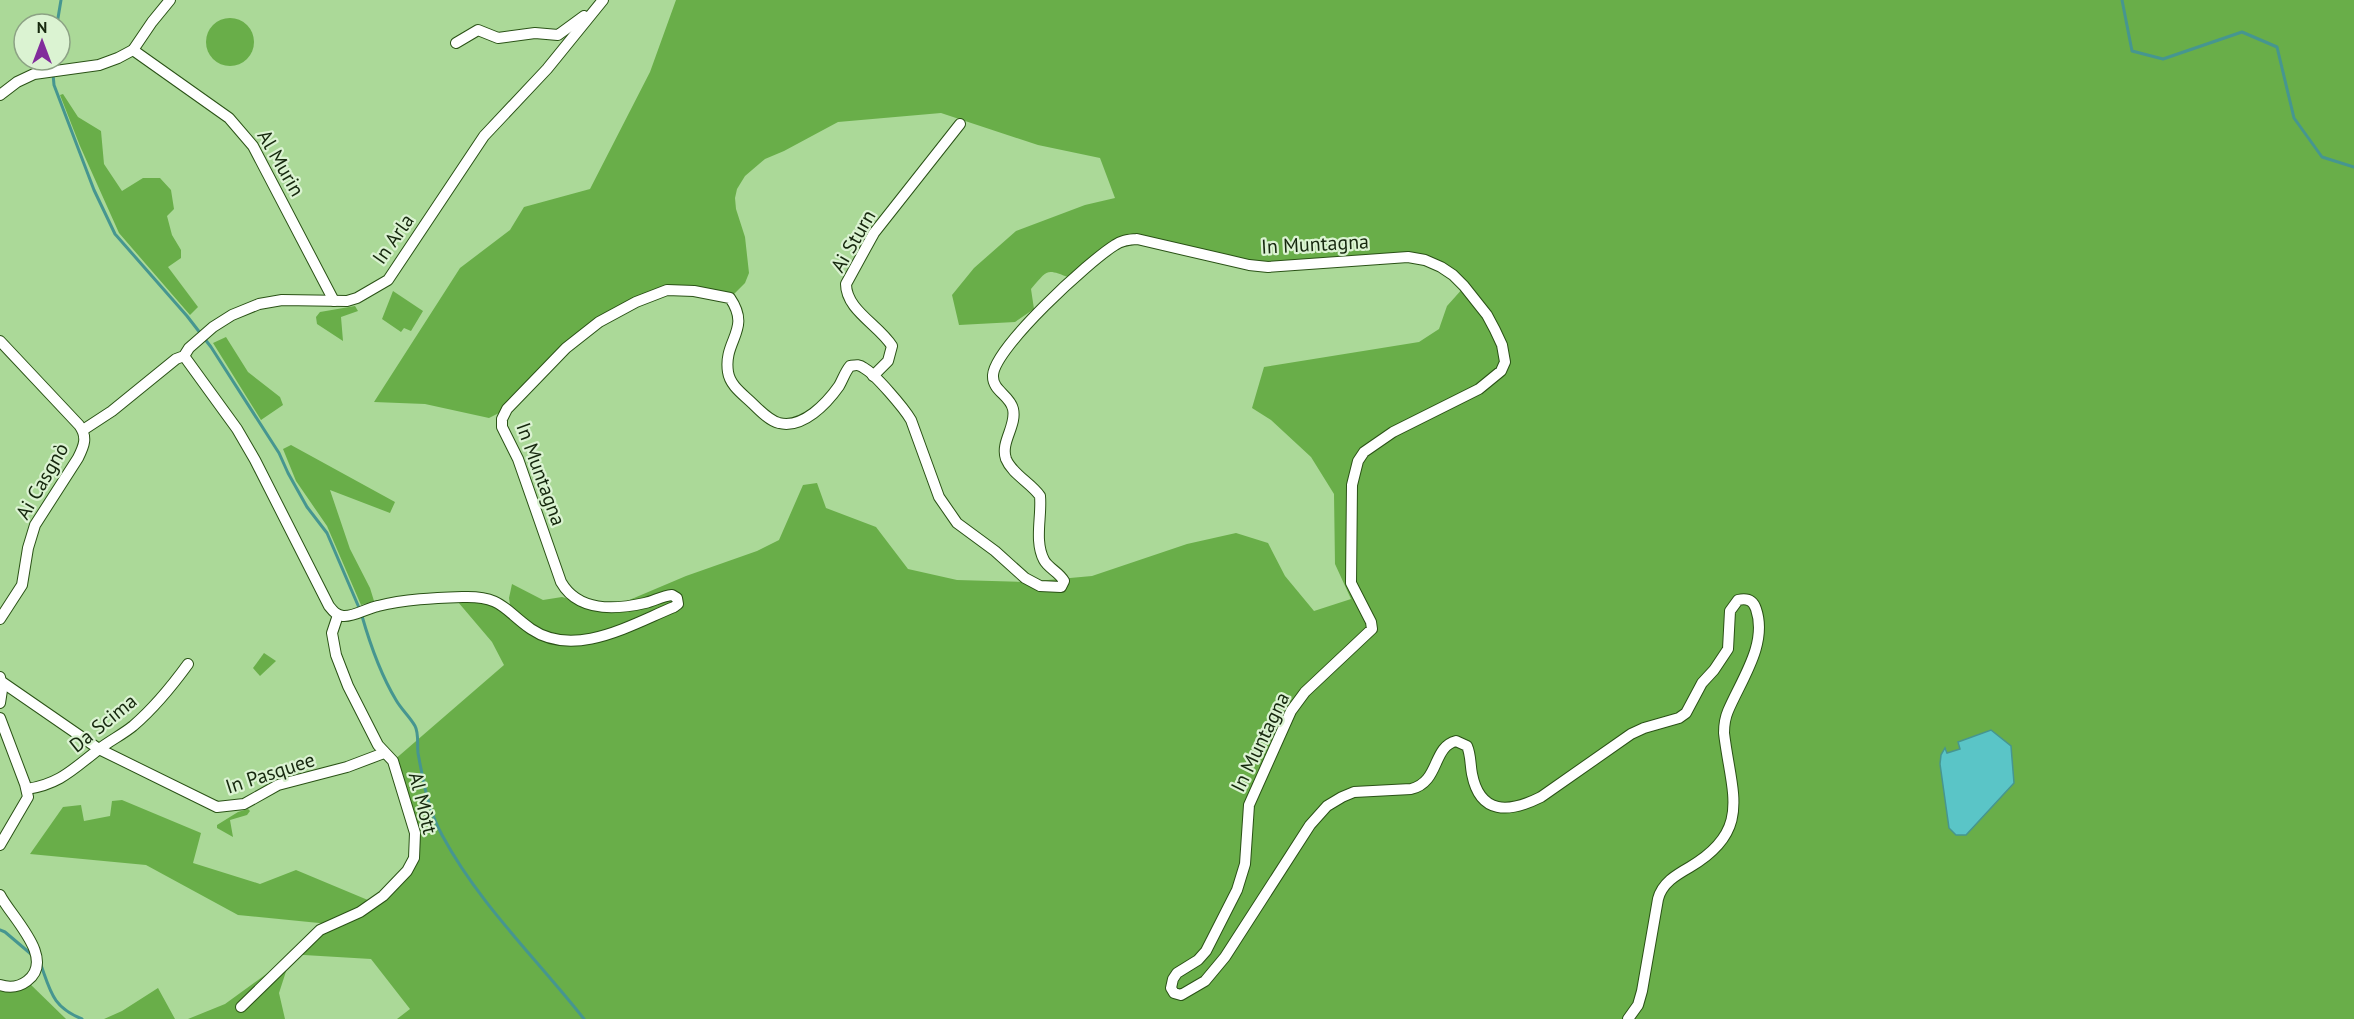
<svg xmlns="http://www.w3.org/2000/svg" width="2354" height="1019" font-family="'PT Sans',sans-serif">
	<rect width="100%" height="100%" fill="#abd998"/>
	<g fill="#69ae49" fill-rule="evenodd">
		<path d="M676,0H2354V1019H397L410,1009L371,959L287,954L329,924L238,915L146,865L30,854L63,807L81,805L84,821L110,816L112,801L122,800L201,833L193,863L260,884L296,870L375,903L383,896L415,851L393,761L504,665L492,642L458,602L481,601L511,611L509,598L512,584L543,600L562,597L608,609L686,576L757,551L779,540L803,485L817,483L826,508L876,527L908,569L957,580L1026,582L1092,576L1187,544L1236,533L1268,543L1285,576L1314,611L1351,599L1335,564L1334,494L1311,457L1271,420L1252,408L1264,367L1419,342L1439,329L1447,306L1464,287L1425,260L1268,267L1124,240L1070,278C1045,268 1048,270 1031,289L1034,309L1015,322L959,325L952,295L974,268L1016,231L1085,205L1115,198L1100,158L1038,145L941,113L838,122L784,151L765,159L745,176L737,189L735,198L736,209L745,237L749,273L745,283L730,298L667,290L599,322L507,409L489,418L425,404L374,402L460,268L510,230L524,207L590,189L650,72ZM1958,743L1990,810L1941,755L1946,749L1947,754L1960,749Z"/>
		<circle cx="230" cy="42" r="24"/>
		<polygon points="63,94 78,117 101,131 104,164 122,191 143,178 160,178 171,190 174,209 167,216 172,235 181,250 181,258 168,267 198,307 190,315 119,233 80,146 60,95"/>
		<polygon points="393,291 423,311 411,331 404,328 401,332 382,319"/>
		<polygon points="355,306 358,311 341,317 343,341 317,324 316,317 320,312"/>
		<polygon points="226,337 248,372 280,397 283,405 261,420 213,343"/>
		<polygon points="291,445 395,502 390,513 330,490 350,549 370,588 374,601 361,605 327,526 296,481 283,449"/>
		<polygon points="264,653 276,661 260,676 253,668"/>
		<polygon points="248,809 250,811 247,815 230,820 233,837 217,828 217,825 238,812"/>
		<polygon points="291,956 279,993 285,1019 188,1019 225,1004"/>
		<polygon points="27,981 66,1019 0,1019 0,985"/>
		<polygon points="158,988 175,1019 104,1019 122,1011"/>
	</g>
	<polygon fill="#5ac5c7" stroke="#469690" stroke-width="1.5" points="1991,730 2011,746 2014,783 1966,835 1956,835 1949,828 1940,764 1941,755 1945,748 1947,753 1960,749 1958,742"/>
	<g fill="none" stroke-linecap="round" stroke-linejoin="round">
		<g stroke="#469690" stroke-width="3">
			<polyline points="2122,0 2132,51 2163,59 2242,32 2277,47 2294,118 2322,157 2354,167"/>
			<polyline points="57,24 61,0"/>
			<polyline points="52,60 53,68"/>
			<polyline points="53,74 54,85 94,190 115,234 187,316 211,347 279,453 288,473 307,507 327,533 360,610"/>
			<path d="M362,616C370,644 381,675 396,700C401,709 410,717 415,726C419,733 417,744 418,753C423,780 428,810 442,835C479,904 536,958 584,1019"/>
			<polyline points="0,930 5,932 31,954"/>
			<path d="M41,965C51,993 53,1007 82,1019"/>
		</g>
		<defs>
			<g id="minor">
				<polyline points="456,43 478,30 498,38 535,33 558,35 584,16"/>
				<polyline points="133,50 229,118 253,146 334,301"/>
				<polyline points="0,95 17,82 34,74 99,65 118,58 133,50 152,22 170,0"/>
				<path d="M0,341L79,425C88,437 84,446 78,458L35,525L28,548L22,585L0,619"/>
				<path d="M184,356L237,429L255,460L329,606C333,611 336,615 343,616C354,617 367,608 378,606C405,599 436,598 464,597C502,596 504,610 531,629C575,659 632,624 674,607L678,604L677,598L672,595C662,596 654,601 645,603C614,610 578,612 561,582L518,459L502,427V419L507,409L566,348L599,322L636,302L667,290L694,291L730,298C752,330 723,340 728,372C730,386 744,395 753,404C760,411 770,421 779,423C803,429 827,403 839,386C843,379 845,372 850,366C856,365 859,364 864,368C875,374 904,408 911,420L939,497L957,523L995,551L1025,578L1040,586L1061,587L1064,581C1059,572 1048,568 1044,560C1034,541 1042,516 1040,496C1031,483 1012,474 1006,459C1000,442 1017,426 1013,409C1010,395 992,391 993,375C995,347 1089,261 1115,245C1122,240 1128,240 1137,239L1249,265L1268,267L1408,257L1425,260L1441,267L1453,275L1464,286L1487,315L1495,330L1502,345L1505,362L1501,371L1479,389L1393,432L1364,452L1358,461L1352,485L1351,583L1371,622L1372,629L1305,692L1291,711L1249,805L1245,864L1237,890L1206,951L1198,960L1177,973L1173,979L1171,988L1174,993L1181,995L1205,981L1225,957L1310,825L1327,806L1342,797L1354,792L1411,789C1440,782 1432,747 1456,741L1467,746C1471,755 1470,764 1472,774C1480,815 1509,813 1541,797L1631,734L1644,728L1679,718L1686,713L1702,683L1714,670L1728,649L1730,611L1738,600C1747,598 1753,600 1756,609C1768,644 1741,680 1728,711C1725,718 1724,725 1724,733C1731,793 1753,830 1690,867C1676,875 1662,883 1658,899L1642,991L1638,1005L1628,1019"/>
				<path d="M873,376L888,361L892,346C879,325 846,310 846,284L874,233L960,124"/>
				<polyline points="83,430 112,411 176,359 184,356 189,348 213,327 232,315 259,304 282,300 347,301 357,298 388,280 484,136 547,69 603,0"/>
				<polyline points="2,682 99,749 217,807 244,804 278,785 347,767 384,753"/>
				<polyline points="0,703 2,690 0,677"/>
				<polyline points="0,718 25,784 28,797 0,845"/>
				<path d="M27,789C60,784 73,769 98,750C109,741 122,735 133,726C154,708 172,686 188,664"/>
				<path d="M0,895C11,917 57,959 27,981C19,987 9,988 0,985"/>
				<polyline points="241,1007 320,930 360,912 383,896 407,871 414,858 415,833 393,761 378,745 348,686 336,655 332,633 338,615"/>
			</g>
		</defs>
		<use href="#minor" stroke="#2a5216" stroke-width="12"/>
		<use href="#minor" stroke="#fff" stroke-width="10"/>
	</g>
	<g text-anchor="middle" stroke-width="4.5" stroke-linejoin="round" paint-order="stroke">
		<g font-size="20" fill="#16280e" stroke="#dbf3d2">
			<text transform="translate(281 163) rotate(60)" y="7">Al Murin</text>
			<text transform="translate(393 239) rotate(-55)" y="7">In Arla</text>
			<text transform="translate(853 241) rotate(-60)" y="7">Ai Sturn</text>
			<text transform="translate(1315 244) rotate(-3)" y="7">In Muntagna</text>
			<text transform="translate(541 474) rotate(70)" y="7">In Muntagna</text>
			<text transform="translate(42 481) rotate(-60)" y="7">Ai Casgnò</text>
			<text transform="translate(103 723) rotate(-39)" y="7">Da Scima</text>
			<text transform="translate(1260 742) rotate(-64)" y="7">In Muntagna</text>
			<text transform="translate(270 773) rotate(-18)" y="7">In Pasquee</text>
			<text transform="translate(423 803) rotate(76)" y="7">Al Mòtt</text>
		</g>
	</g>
	<g transform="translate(42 42)"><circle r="28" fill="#dbf3d2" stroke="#8ca284" stroke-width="1.5"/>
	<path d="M0-4.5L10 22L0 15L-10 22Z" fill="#812c9b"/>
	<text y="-9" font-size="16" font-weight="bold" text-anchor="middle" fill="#16280e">N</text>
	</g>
</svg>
